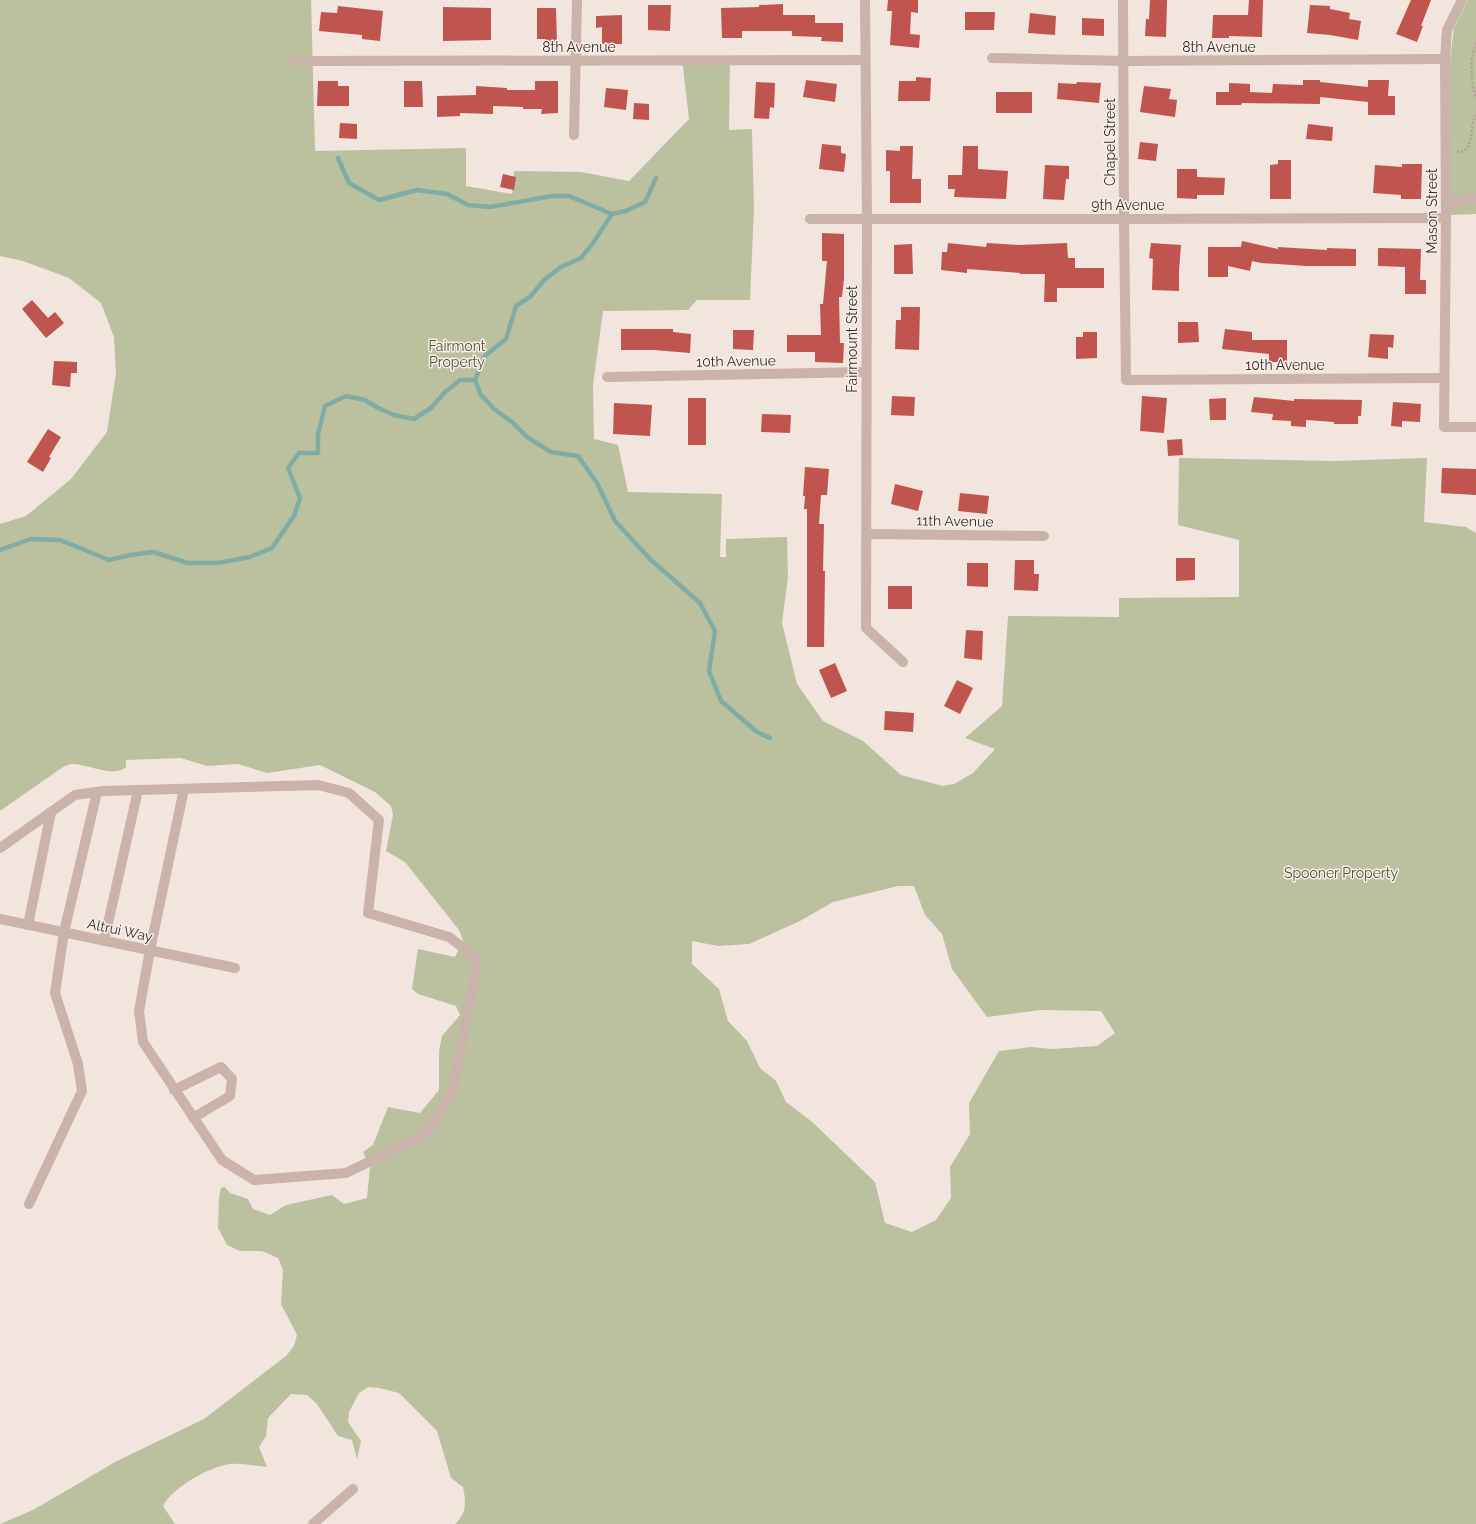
<svg xmlns="http://www.w3.org/2000/svg" width="1476" height="1524" font-family="Raleway,sans-serif">
	<rect width="100%" height="100%" fill="#f1e5de"/>
	<g fill="#bbc09f" fill-rule="evenodd">
		<path d="M0,0H311L315,151L466,148V186L512,194L514,171L581,172L629,181L689,119L682,59L730,58L729,130L752,129L754,209L750,300H697L688,310L603,311L593,385L594,439L618,445L628,492L722,494L720,557H726V539L787,537L788,577L782,623L797,684L823,721L863,741L901,775L943,786L954,784L973,773L995,749L965,738L1002,706L1008,616L1119,617V598L1239,597V540L1178,525L1179,458L1333,461L1427,458L1424,522L1466,527L1476,533V1524H455C467,1513 466,1502 463,1487L451,1478L437,1431L399,1393L379,1388L368,1387L359,1393L349,1412L348,1422L361,1441L357,1459L352,1440L338,1436L317,1404L307,1395L291,1394L268,1418L266,1436L259,1447L267,1467C255,1466 241,1463 230,1464C209,1467 173,1487 163,1506L175,1524H0L33,1510L117,1461L204,1419L286,1356L294,1346L297,1335L281,1304L283,1270L278,1258L262,1251H240L227,1245L218,1228L219,1197L221,1188L225,1187L230,1193L248,1199L253,1209L270,1215L286,1205L332,1195L344,1204L367,1198L370,1167L363,1152L373,1145L388,1107L420,1113L439,1090V1051L442,1036L460,1015L456,1006L418,994L412,989L418,949L455,957L463,940L459,930L405,862L386,851L393,815L391,806L375,792L320,765L267,773L238,764L207,766L181,758L126,760V767C113,778 88,764 72,764C69,764 66,766 63,767L0,811V524L26,516L71,479L107,432L116,373L114,337L101,303L69,278L23,261L0,256ZM898,886H914L925,915L942,934L952,969L987,1017L1040,1010L1101,1011L1115,1033L1097,1046L1052,1049L1031,1047L999,1051L969,1103L970,1134L950,1167L951,1198L936,1220L912,1232L885,1223L875,1182L811,1121L786,1102L776,1081L760,1068L747,1041L728,1021L719,989L692,964V941L718,946L749,944L800,921L833,902Z"/>
		<polygon points="1468,0 1476,0 1476,214 1449,215 1450,61 1454,28"/>
	</g>
	<g fill="none" stroke-linecap="round" stroke-linejoin="round">
		<g stroke="#7fada6" stroke-width="4.5">
			<polyline points="338,158 349,183 379,200 417,190 447,194 468,205 490,207 552,196 569,196 612,214"/>
			<polyline points="656,178 645,202 626,211 612,214 593,243 581,258 561,267 544,280 530,297 516,306 506,339 485,356 475,380 481,395 494,409 512,422 527,437 551,452 578,456 597,483 615,521 650,559 700,603 715,631 709,671 721,701 757,732 770,738"/>
			<polyline points="0,550 31,539 60,540 109,560 130,555 153,552 188,563 217,563 250,557 272,548 294,516 300,498 288,468 299,453 318,453 318,434 325,406 346,396 365,400 378,408 394,415 414,419 431,408 445,392 460,380 475,380"/>
		</g>
	</g>
	<g fill="#bf554e">
		<polygon points="888,0 918,0 918,13 911,12 910,34 920,35 919,48 890,45 892,11 887,11"/>
		<polygon points="1150,0 1167,0 1166,37 1145,36 1146,19 1149,19"/>
		<polygon points="1249,0 1263,0 1262,37 1229,36 1229,38 1212,38 1213,15 1248,15"/>
		<polygon points="1411,0 1431,0 1421,26 1423,26 1417,42 1396,34"/>
		<polygon points="783,4 783,15 815,15 815,23 843,23 843,42 821,41 822,37 792,36 792,31 742,31 742,38 722,38 721,8 759,7 759,5"/>
		<polygon points="648,5 671,5 670,31 648,30"/>
		<polygon points="1310,5 1330,6 1330,9 1350,13 1349,19 1361,21 1358,40 1330,35 1307,33"/>
		<polygon points="338,6 383,11 380,41 362,39 362,35 319,31 321,12 337,13"/>
		<polygon points="443,7 491,8 491,40 443,41"/>
		<polygon points="537,8 556,8 557,43 545,43 545,39 537,39"/>
		<polygon points="965,12 995,12 994,30 965,30"/>
		<polygon points="1030,13 1056,16 1055,35 1028,33"/>
		<polygon points="622,15 622,44 602,44 602,27 596,28 596,16"/>
		<polygon points="1082,18 1104,19 1104,36 1082,35"/>
		<polygon points="916,77 931,78 930,101 898,101 899,81 916,81"/>
		<polygon points="806,80 837,84 835,102 803,97"/>
		<polygon points="1303,80 1320,80 1320,82 1368,87 1368,80 1389,80 1388,96 1395,96 1395,115 1368,115 1368,102 1320,97 1320,104 1242,103 1241,105 1216,105 1216,92 1229,92 1229,83 1250,84 1250,92 1272,93 1273,84 1303,85"/>
		<polygon points="318,81 338,81 338,86 349,86 349,106 317,106"/>
		<polygon points="404,81 422,81 423,107 404,107"/>
		<polygon points="535,81 558,81 558,113 541,114 542,109 523,109 523,107 493,106 493,114 460,113 460,116 437,117 437,96 476,95 476,86 507,88 507,90 535,90"/>
		<polygon points="756,82 775,83 774,108 770,107 769,119 754,118"/>
		<polygon points="1077,82 1101,83 1099,103 1057,99 1058,83 1076,84"/>
		<polygon points="1144,86 1171,89 1169,99 1177,100 1175,117 1140,112"/>
		<polygon points="606,88 628,90 626,110 604,107"/>
		<rect x="996" y="92" width="36" height="21"/>
		<polygon points="634,103 649,104 649,120 633,119"/>
		<polygon points="340,123 357,124 357,139 339,138"/>
		<polygon points="1308,124 1333,127 1332,141 1306,139"/>
		<polygon points="1140,142 1158,144 1156,161 1138,159"/>
		<polygon points="822,144 841,146 841,153 846,154 844,172 819,169"/>
		<polygon points="900,146 913,146 912,179 921,179 921,203 890,203 890,171 886,171 886,150 900,151"/>
		<polygon points="963,146 978,146 978,169 1008,171 1006,199 954,197 955,189 948,189 948,175 962,175"/>
		<polygon points="1278,160 1291,160 1291,199 1270,199 1270,165 1278,164"/>
		<polygon points="1402,164 1422,164 1421,199 1401,199 1401,195 1373,193 1375,165 1402,167"/>
		<polygon points="1045,165 1069,166 1069,179 1066,179 1064,200 1043,199"/>
		<polygon points="1177,169 1197,169 1197,177 1225,178 1224,195 1197,195 1197,199 1177,198"/>
		<polygon points="503,174 516,177 514,190 500,187"/>
		<polygon points="822,233 844,234 844,279 842,297 839,297 840,343 844,343 843,363 815,362 815,352 787,352 787,335 821,335 820,304 823,304 827,261 822,261"/>
		<polygon points="1242,241 1278,249 1278,247 1327,250 1327,248 1356,249 1356,266 1306,266 1261,263 1252,261 1250,271 1228,266 1228,277 1208,277 1208,247 1241,247"/>
		<polygon points="948,243 986,247 987,243 1019,245 1067,243 1068,258 1075,258 1075,268 1104,268 1104,288 1057,288 1057,302 1044,302 1045,274 1020,274 1020,273 967,269 967,273 941,270 942,252 947,252"/>
		<polygon points="1151,243 1181,245 1179,271 1179,291 1152,290 1153,259 1149,258"/>
		<polygon points="912,244 913,274 894,274 894,245"/>
		<polygon points="1378,248 1421,249 1420,280 1426,280 1426,294 1405,294 1405,267 1378,266"/>
		<polygon points="32,300 48,318 55,312 64,323 46,338 22,309"/>
		<polygon points="901,307 920,307 919,350 895,349 896,320 901,320"/>
		<polygon points="1178,322 1198,322 1199,342 1178,343"/>
		<polygon points="621,329 673,329 673,332 691,334 690,353 654,350 621,350"/>
		<polygon points="1225,329 1252,332 1252,340 1287,340 1287,362 1269,362 1269,354 1222,349"/>
		<polygon points="733,330 754,330 753,350 733,349"/>
		<polygon points="1083,332 1097,332 1097,358 1076,359 1076,337 1083,337"/>
		<polygon points="1370,334 1394,335 1393,348 1388,347 1388,359 1368,357"/>
		<polygon points="54,361 77,362 77,373 71,373 70,387 52,385"/>
		<polygon points="892,396 915,397 914,416 891,415"/>
		<polygon points="1142,396 1167,398 1164,433 1140,431"/>
		<polygon points="1254,397 1294,401 1294,399 1362,400 1361,416 1358,416 1358,424 1334,424 1334,422 1306,420 1306,427 1291,426 1291,421 1272,420 1273,414 1251,412"/>
		<rect x="688" y="398" width="18" height="47"/>
		<polygon points="1226,398 1226,420 1210,420 1209,399"/>
		<polygon points="1393,402 1421,404 1420,422 1402,421 1402,427 1391,426"/>
		<polygon points="614,403 652,405 650,436 613,434"/>
		<polygon points="762,414 791,415 790,433 761,432"/>
		<polygon points="48,429 61,437 49,457 51,458 43,472 27,462"/>
		<polygon points="1182,439 1183,455 1168,456 1167,440"/>
		<polygon points="805,467 829,469 827,495 821,495 819,524 824,524 823,571 825,571 824,647 807,647 807,509 804,509 805,496 803,496"/>
		<polygon points="1442,468 1476,469 1476,495 1441,493"/>
		<polygon points="895,484 923,491 918,511 891,504"/>
		<polygon points="960,493 989,496 987,514 958,511"/>
		<polygon points="1176,558 1195,558 1195,580 1176,581"/>
		<polygon points="1015,560 1034,560 1034,574 1039,574 1038,591 1014,590"/>
		<polygon points="967,563 988,563 988,587 967,586"/>
		<rect x="888" y="586" width="24" height="23"/>
		<polygon points="966,630 983,631 982,660 964,658"/>
		<polygon points="835,663 847,691 831,698 819,670"/>
		<polygon points="957,680 973,688 960,714 944,706"/>
		<polygon points="885,711 914,713 913,732 884,730"/>
	</g>
	<g fill="none" stroke-linecap="round" stroke-linejoin="round">
		<g stroke="#b59d95" stroke-width="2.5" stroke-dasharray="2 2" stroke-linecap="butt">
			<path d="M1476,43C1469,61 1471,80 1476,99"/>
			<path d="M1457,152C1476,152 1468,130 1476,115"/>
		</g>
		<g stroke="#c9b3aa" stroke-width="10">
			<polyline points="865,0 867,218 866,628 903,662"/>
			<polyline points="1123,0 1124,219 1126,380 1444,378"/>
			<polyline points="1462,0 1447,30 1445,59 1446,218 1444,427 1476,427"/>
			<polyline points="992,58 1124,61 1445,59"/>
			<polyline points="294,61 865,60"/>
			<polyline points="574,135 577,0"/>
			<polyline points="1446,204 1476,198"/>
			<polyline points="810,219 1124,219 1446,218"/>
			<polyline points="607,377 866,372"/>
			<polyline points="867,534 1044,536"/>
			<polyline points="0,848 75,795 103,791 318,785 349,793 379,820 368,913 449,937 478,959 453,1089 426,1134 346,1173 254,1180 222,1160 143,1042 139,1011 150,950 184,789"/>
			<polyline points="0,919 235,968"/>
			<polyline points="28,925 51,812"/>
			<polyline points="104,941 138,790"/>
			<polyline points="174,1090 221,1067 232,1079 230,1096 193,1118"/>
			<polyline points="29,1204 82,1091 78,1064 55,993 64,932 97,792"/>
			<polyline points="313,1524 353,1489"/>
		</g>
	</g>
	<g text-anchor="middle" stroke-width="3" stroke-linejoin="round" paint-order="stroke">
		<g font-size="14" fill="#372b2a" stroke="#f9f0ea">
			<text x="579" y="52">8th Avenue</text>
			<text x="1219" y="52">8th Avenue</text>
			<text transform="translate(1110 142) rotate(-90)" y="5">Chapel Street</text>
			<text x="1128" y="210">9th Avenue</text>
			<text transform="translate(1432 211) rotate(-90)" y="5">Mason Street</text>
			<text transform="translate(852 339) rotate(-90)" y="5">Fairmount Street</text>
			<text transform="translate(736 361) rotate(-1)" y="5">10th Avenue</text>
			<text x="1285" y="370">10th Avenue</text>
			<text transform="translate(955 521) rotate(1)" y="5">11th Avenue</text>
			<text transform="translate(120 930) rotate(12)" y="5">Altrui Way</text>
		</g>
		<g font-size="14" fill="#4d542f" stroke="#f9f0ea">
			<text x="457" y="351">Fairmont<tspan x="457" dy="16">Property</tspan></text>
			<text x="1341" y="878">Spooner Property</text>
		</g>
	</g>
</svg>
